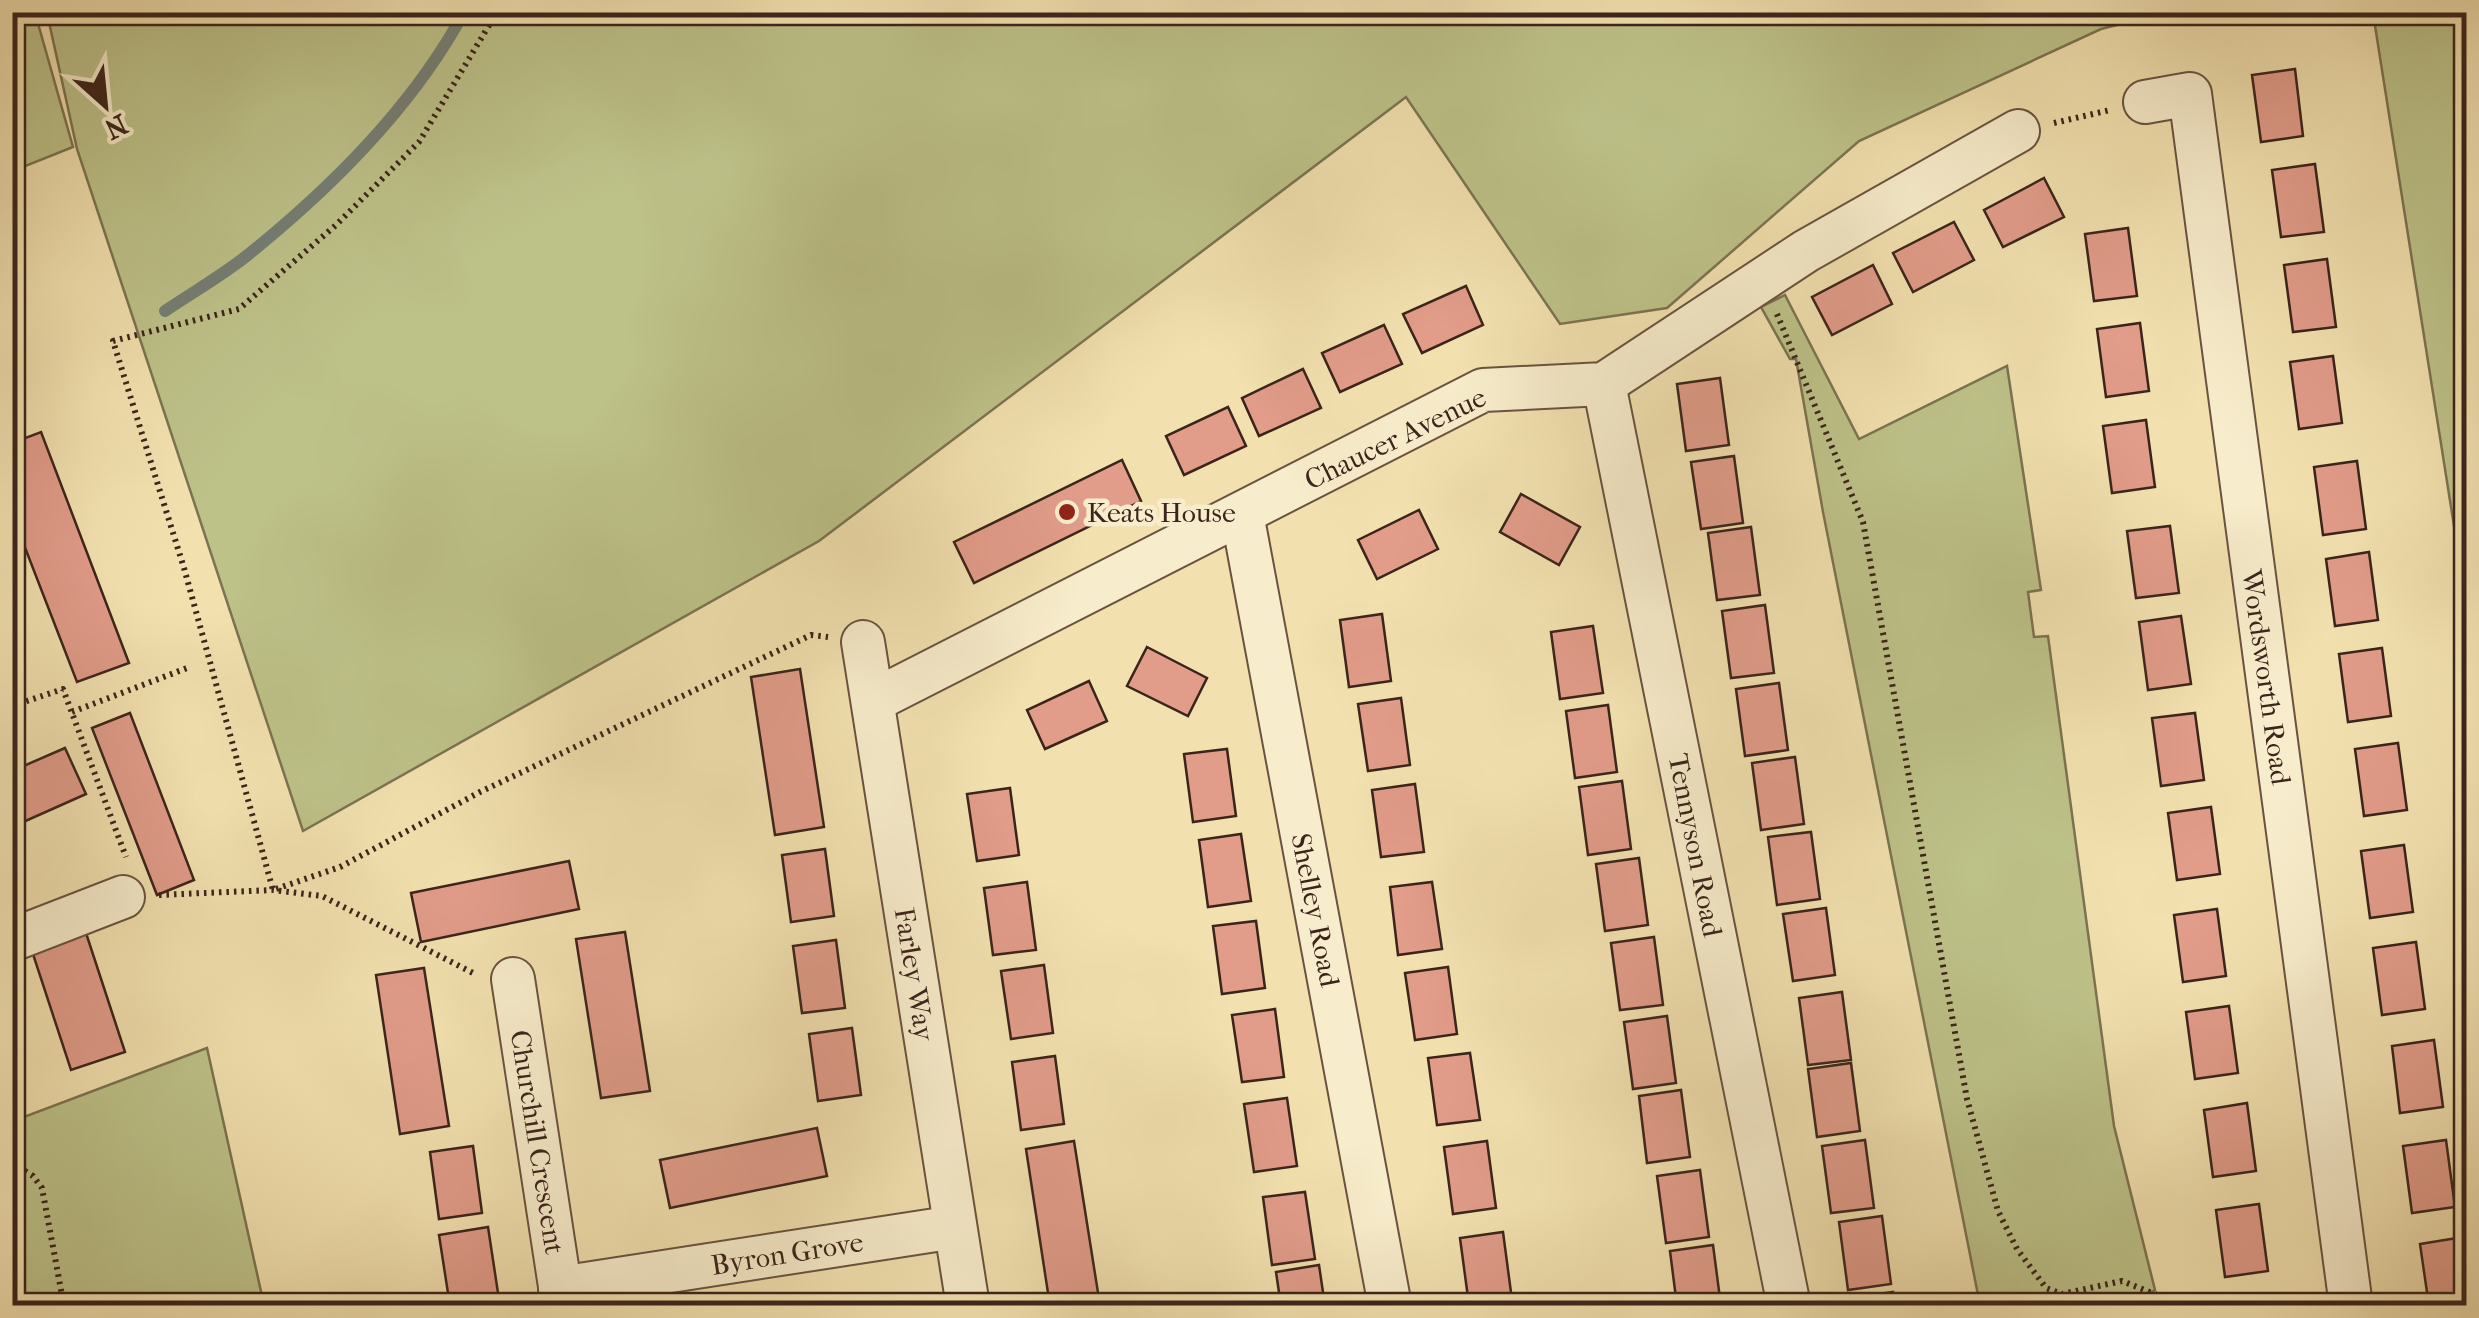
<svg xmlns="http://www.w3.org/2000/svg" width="2479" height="1318" font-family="'IM FELL French Canon',serif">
	<rect width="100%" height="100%" fill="#f2e1af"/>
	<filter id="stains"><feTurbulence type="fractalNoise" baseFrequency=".002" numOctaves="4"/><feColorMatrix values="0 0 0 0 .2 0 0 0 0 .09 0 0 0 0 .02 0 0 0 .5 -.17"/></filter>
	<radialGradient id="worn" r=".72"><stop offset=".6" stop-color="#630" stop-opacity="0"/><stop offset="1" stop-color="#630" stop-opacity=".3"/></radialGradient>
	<g fill="#bdc289" stroke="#7c7352" stroke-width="2.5">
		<polygon points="13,12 35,13 73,147 13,171"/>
		<polygon points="47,13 47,12 2165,13 2101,29 1859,141 1667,308 1560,324 1406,97 819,541 303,831 77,149"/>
		<polygon points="2373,13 2466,13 2466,602"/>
		<path d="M1785,295L1859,439L2007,366L2041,590L2028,592L2034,637L2048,636L2114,1126L2155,1290C2115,1316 2028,1306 1980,1305L1823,512L1796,359H1790L1761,307Z"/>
		<polygon points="207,1048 264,1305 13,1305 13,1121"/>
	</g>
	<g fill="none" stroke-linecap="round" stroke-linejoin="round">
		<path stroke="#767f76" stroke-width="12" d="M165,311C193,292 223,275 249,254C332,187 413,107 464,12"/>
	</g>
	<g fill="#e19c8a" stroke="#3b241b" stroke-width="2.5">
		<polygon points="2295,69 2303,136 2261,142 2252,75"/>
		<polygon points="2315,164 2324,232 2281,237 2272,170"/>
		<polygon points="2044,178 2064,217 2003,247 1984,210"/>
		<polygon points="1954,222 1974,260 1913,292 1893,253"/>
		<polygon points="2128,228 2137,296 2094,301 2085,234"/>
		<polygon points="2327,259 2336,327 2293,332 2284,265"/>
		<polygon points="1873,265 1892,304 1832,335 1812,297"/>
		<polygon points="1466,286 1483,325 1422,353 1403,314"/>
		<polygon points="2140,323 2149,391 2106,397 2097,329"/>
		<polygon points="1384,325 1402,364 1340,392 1322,353"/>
		<polygon points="2333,356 2342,423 2299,429 2290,362"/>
		<polygon points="1303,369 1321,408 1259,436 1242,398"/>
		<polygon points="1720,378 1729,445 1686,451 1677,384"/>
		<polygon points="1228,407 1246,446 1184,475 1166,436"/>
		<polygon points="2146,420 2155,487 2112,493 2103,426"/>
		<polygon points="41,432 129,663 77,682 12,514 12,443"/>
		<polygon points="1734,456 1743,523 1701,529 1691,462"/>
		<polygon points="1122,460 1141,501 974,583 954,542"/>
		<polygon points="2357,461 2366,529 2323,535 2314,467"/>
		<polygon points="1521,494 1580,527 1559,565 1500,532"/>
		<polygon points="1419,510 1438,549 1377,579 1358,540"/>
		<polygon points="2170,526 2179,593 2136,598 2127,531"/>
		<polygon points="1751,527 1760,595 1717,600 1708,533"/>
		<polygon points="2369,552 2378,620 2335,626 2326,559"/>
		<polygon points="1765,605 1774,673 1731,678 1722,611"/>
		<polygon points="1382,614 1391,681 1349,687 1340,620"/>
		<polygon points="2181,616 2191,684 2148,690 2139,622"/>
		<polygon points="1593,626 1603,693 1560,699 1551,632"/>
		<polygon points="1147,647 1207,678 1188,716 1127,686"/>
		<polygon points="2382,648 2391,716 2348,722 2339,654"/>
		<polygon points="800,669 824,827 775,835 751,677"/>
		<polygon points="1089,681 1107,721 1045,749 1027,710"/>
		<polygon points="1779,683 1788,750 1745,756 1736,689"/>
		<polygon points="1401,698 1410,765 1368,771 1358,704"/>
		<polygon points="1608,705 1617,772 1575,778 1566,711"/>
		<polygon points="130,713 194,880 157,895 92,728"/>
		<polygon points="2195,713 2204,780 2161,786 2152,718"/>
		<polygon points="2398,743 2407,810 2364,816 2355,749"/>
		<polygon points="65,748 86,794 12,827 12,771"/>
		<polygon points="1227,749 1236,816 1193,822 1184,754"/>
		<polygon points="1795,757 1804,824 1761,830 1752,763"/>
		<polygon points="1622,781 1631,849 1588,855 1579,787"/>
		<polygon points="1415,784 1424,852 1381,857 1372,790"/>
		<polygon points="1010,788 1019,855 977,861 967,794"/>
		<polygon points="2211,807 2220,874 2177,880 2168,813"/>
		<polygon points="1811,832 1820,899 1777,905 1768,837"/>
		<polygon points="1241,834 1251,901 1208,907 1199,840"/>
		<polygon points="2404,845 2413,912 2370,918 2361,851"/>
		<polygon points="825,849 834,916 791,922 782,855"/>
		<polygon points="1639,858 1648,925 1605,931 1596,864"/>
		<polygon points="569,861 579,909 421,942 411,893"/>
		<polygon points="1027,882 1036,950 993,955 984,888"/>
		<polygon points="1432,882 1442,949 1398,955 1390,887"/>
		<polygon points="1826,908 1835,975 1793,981 1783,914"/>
		<polygon points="2217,909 2226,976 2183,982 2174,915"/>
		<polygon points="1256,921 1265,988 1222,994 1213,926"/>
		<polygon points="625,932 650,1091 601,1098 576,939"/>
		<polygon points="86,933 125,1052 71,1070 32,951"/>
		<polygon points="1654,937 1663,1005 1620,1010 1611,943"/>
		<polygon points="836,940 845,1008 802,1013 793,946"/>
		<polygon points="2416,942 2425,1009 2382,1015 2373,948"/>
		<polygon points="1044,965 1053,1033 1011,1039 1001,971"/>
		<polygon points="1448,967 1457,1034 1415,1040 1405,973"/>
		<polygon points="424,968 449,1126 400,1134 376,975"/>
		<polygon points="1842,992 1851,1060 1808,1065 1799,998"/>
		<polygon points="2229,1006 2238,1073 2195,1079 2186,1012"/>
		<polygon points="1275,1009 1284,1077 1242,1082 1232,1015"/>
		<polygon points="1667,1016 1676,1083 1633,1089 1624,1022"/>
		<polygon points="852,1028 861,1095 818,1101 809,1034"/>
		<polygon points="2434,1040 2443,1107 2400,1113 2392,1046"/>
		<polygon points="1470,1053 1480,1120 1437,1125 1428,1058"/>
		<polygon points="1055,1056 1064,1124 1021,1130 1012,1062"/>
		<polygon points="1851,1063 1860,1131 1817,1137 1808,1069"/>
		<polygon points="1681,1090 1690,1157 1647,1163 1639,1096"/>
		<polygon points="1287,1098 1297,1166 1254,1172 1244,1104"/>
		<polygon points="2247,1103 2256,1171 2213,1177 2204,1110"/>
		<polygon points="817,1128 827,1176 670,1208 660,1160"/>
		<polygon points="1865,1140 1874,1208 1831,1213 1822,1146"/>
		<polygon points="2446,1140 2455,1207 2412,1213 2403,1146"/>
		<polygon points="1074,1141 1099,1299 1050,1306 1026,1149"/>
		<polygon points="1487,1141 1496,1208 1453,1214 1444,1147"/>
		<polygon points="473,1146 482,1213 439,1219 430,1152"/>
		<polygon points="1700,1170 1709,1237 1666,1243 1657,1176"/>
		<polygon points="1305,1192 1315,1259 1272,1265 1263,1197"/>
		<polygon points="2259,1204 2268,1271 2225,1277 2216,1210"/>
		<polygon points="1882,1216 1891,1284 1848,1290 1839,1222"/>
		<polygon points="488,1227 500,1306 450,1306 439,1235"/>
		<polygon points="1503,1232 1512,1300 1469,1305 1460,1238"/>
		<polygon points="2463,1237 2466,1306 2429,1306 2420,1244"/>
		<polygon points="1713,1245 1721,1306 1677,1306 1670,1251"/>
		<polygon points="1319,1265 1325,1306 1281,1306 1276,1272"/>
		<polygon points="1893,1292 1895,1306 1851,1306 1850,1298"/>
	</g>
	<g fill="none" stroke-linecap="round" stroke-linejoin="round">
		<defs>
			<g id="street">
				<polyline points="2145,102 2190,94 2351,1306"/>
				<polyline points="1604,384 1789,1306"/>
				<polyline points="1242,514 1390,1306"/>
				<polyline points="863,642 968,1306"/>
				<polyline points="873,701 1483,390 1604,384 1806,251 2018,131"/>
				<polyline points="12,940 123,897"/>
				<polyline points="513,979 563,1306"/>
				<polyline points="560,1288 955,1227"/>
			</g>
		</defs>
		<use href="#street" stroke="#695340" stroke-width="46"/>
		<g stroke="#3b241b" stroke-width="6" stroke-dasharray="2.5 5" stroke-linecap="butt">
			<polyline points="497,12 419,142 336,225 239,309 113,341 184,568 273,890 340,867 480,792 811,635 828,637"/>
			<polyline points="2054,123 2110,110"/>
			<polyline points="1777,314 1863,522 1967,1099 1998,1211 2017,1249 2046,1288 2062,1294 2122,1281 2185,1306"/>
			<polyline points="12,706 63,689 126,857"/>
			<polyline points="72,712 187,668"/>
			<polyline points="159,895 273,890 322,896 477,975"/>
			<polyline points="12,1163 33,1176 42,1188 64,1306"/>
		</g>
		<use href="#street" stroke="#f7eccb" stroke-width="42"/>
	</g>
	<circle fill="#8f2418" stroke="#f7eccb" stroke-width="4" cx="1067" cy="512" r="10"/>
	<g text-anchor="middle" stroke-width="9" stroke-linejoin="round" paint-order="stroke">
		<g font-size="28" fill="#3b241b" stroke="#f7eccb">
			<text transform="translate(1395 438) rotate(-26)" y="10">Chaucer Avenue</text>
			<text transform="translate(2267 677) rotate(82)" y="10">Wordsworth Road</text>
			<text transform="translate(1696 845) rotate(79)" y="10">Tennyson Road</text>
			<text transform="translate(1316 910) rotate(79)" y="10">Shelley Road</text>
			<text transform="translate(915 974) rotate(81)" y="10">Farley Way</text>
			<text transform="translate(538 1142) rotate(81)" y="10">Churchill Crescent</text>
			<text transform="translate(787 1253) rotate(-9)" y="10">Byron Grove</text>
		</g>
		<g font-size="28" fill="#3b241b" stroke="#f7eccb" text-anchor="start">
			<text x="1087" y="522">Keats House</text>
		</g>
	</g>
	<rect width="2479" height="1318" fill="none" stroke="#f2e1af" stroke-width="50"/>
	<rect x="15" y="15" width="2449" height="1288" fill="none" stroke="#3b241b" stroke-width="5"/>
	<rect x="25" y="25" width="2429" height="1268" fill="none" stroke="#3b241b" stroke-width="2.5"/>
	<g transform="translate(105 105) rotate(153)" stroke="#f7eccb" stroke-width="8" paint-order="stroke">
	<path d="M0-8L18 38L0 25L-18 38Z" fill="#3b241b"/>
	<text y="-15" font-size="28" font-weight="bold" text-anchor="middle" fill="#3b241b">N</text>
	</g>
	<rect width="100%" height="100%" filter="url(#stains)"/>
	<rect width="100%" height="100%" fill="url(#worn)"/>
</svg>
